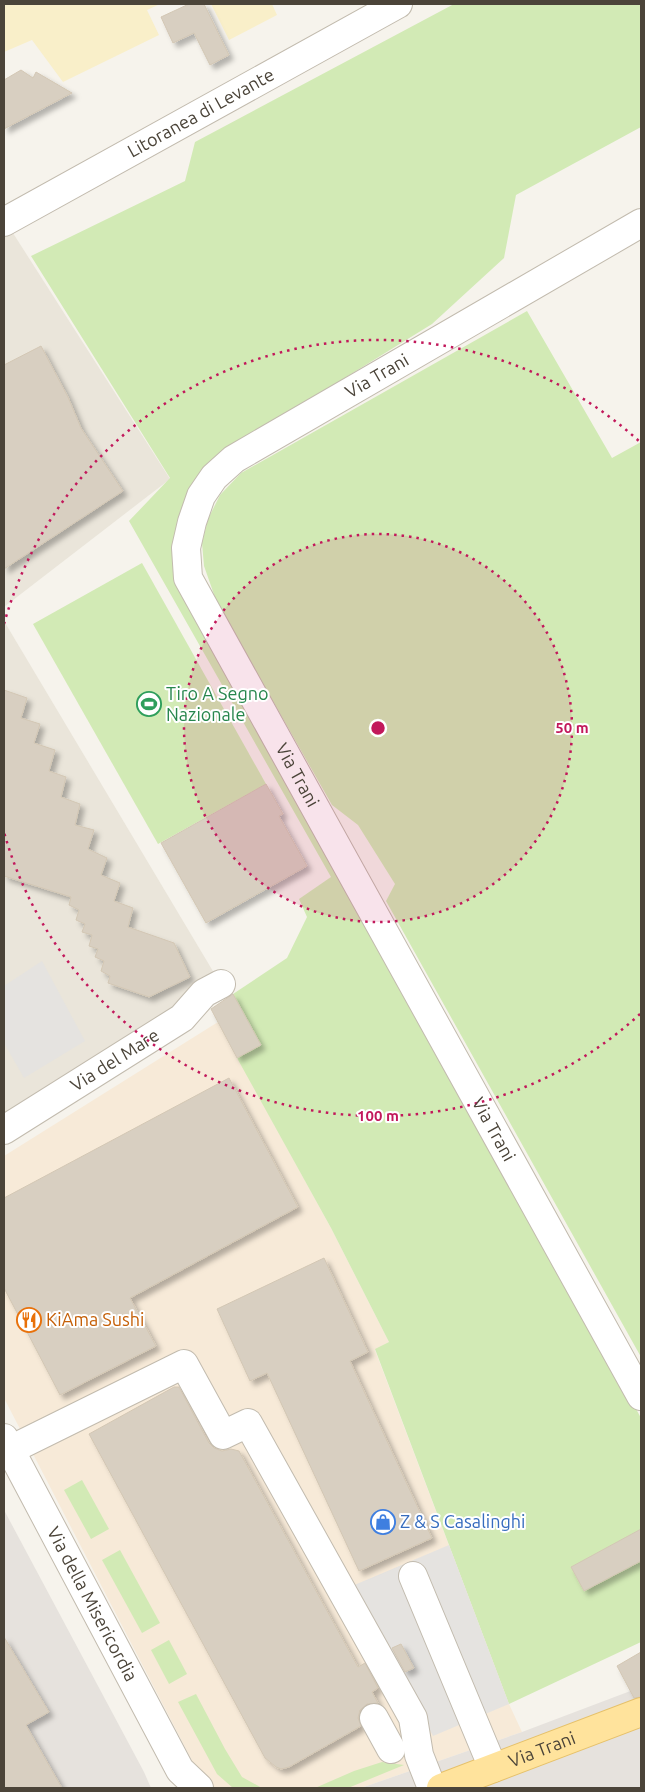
<svg xmlns="http://www.w3.org/2000/svg" width="645" height="1792" font-family="Ubuntu,sans-serif">
	<defs>
		<filter id="shadow"><feDropShadow dx="4.5" dy="4.5" stdDeviation="2.5" flood-color="#0004"/></filter>
	</defs>
	<rect width="100%" height="100%" fill="#f6f3ec"/>
	<g fill="#eae5da">
		<polygon points="4,219 170,479 4,607"/>
		<polygon points="4,621 223,988 4,1129"/>
	</g>
	<polygon fill="#f7ead8" points="218,1022 331,1228 389,1342 375,1350 509,1704 522,1732 361,1788 213,1788 200,1776 4,1398 4,1156"/>
	<g fill="#e6e2dd">
		<polygon points="4,1510 144,1772 151,1788 4,1788"/>
		<polygon points="641,1687 641,1788 361,1788 522,1732"/>
	</g>
	<g fill="#d2eab5">
		<polygon points="454,4 641,4 641,127 516,195 504,258 432,324 217,457 174,551 346,880 641,1418 641,1642 509,1704 375,1349 389,1342 331,1228 237,1058 261,1045 233,994 287,958 307,917 299,899 331,877 129,521 170,478 31,256 185,181 195,142"/>
		<polygon points="527,311 612,458 641,442 641,1357 386,901 395,884 358,825 332,805 217,603 204,566 202,543 208,519 220,495 241,473"/>
		<polygon points="142,563 266,784 158,844 33,624"/>
		<polygon points="82,1480 109,1529 91,1539 64,1490"/>
		<polygon points="120,1550 160,1623 142,1633 102,1560"/>
		<polygon points="169,1640 187,1674 169,1684 151,1650"/>
		<polygon points="196,1694 225,1749 242,1777 262,1788 233,1788 217,1774 178,1702"/>
		<polygon points="382,1762 404,1765 348,1788 315,1788 354,1771"/>
	</g>
	<g fill="#f9efc9">
		<polygon points="4,4 160,4 147,10 159,35 63,82 32,40 4,52"/>
		<polygon points="211,4 272,4 277,15 229,40"/>
	</g>
	<g fill="#e5e3e0">
		<polygon points="42,961 85,1041 24,1078 4,1043 4,986"/>
		<polygon points="449,1545 509,1704 433,1736 352,1586"/>
	</g>
	<g fill="#d8cfc1" stroke="#d3c7b4" filter="url(#shadow)">
		<polygon points="189,4 204,4 229,55 210,65 194,33 173,43 161,17"/>
		<polygon points="21,70 33,78 36,72 72,93 4,129 4,80"/>
		<polygon points="41,346 68,397 81,428 123,491 4,569 4,365"/>
		<polygon points="4,690 27,698 21,718 40,724 34,743 55,750 49,771 66,777 61,797 80,804 75,825 94,830 88,849 107,858 101,875 120,883 114,901 133,908 128,927 174,943 190,977 149,997 108,983 110,976 101,971 104,961 95,957 98,949 89,946 92,935 82,932 85,924 76,920 79,910 69,905 71,897 4,876"/>
		<polygon points="266,784 283,814 279,816 307,866 206,923 161,843"/>
		<polygon points="233,994 261,1045 237,1058 211,1009"/>
		<polygon points="229,1078 298,1207 130,1298 156,1346 60,1395 4,1288 4,1198"/>
		<polygon points="324,1258 368,1352 350,1361 432,1538 359,1571 267,1373 250,1381 217,1309"/>
		<polygon points="174,1387 179,1387 209,1443 214,1448 222,1451 231,1449 239,1451 358,1667 365,1663 378,1688 372,1692 378,1703 367,1704 360,1710 358,1718 361,1726 289,1767 281,1769 276,1767 265,1758 89,1434"/>
		<polygon points="641,1529 641,1561 584,1591 571,1567"/>
		<polygon points="4,1637 49,1712 26,1725 62,1788 4,1788"/>
		<polygon points="401,1644 414,1668 405,1672 392,1648"/>
		<polygon points="641,1652 641,1697 634,1698 617,1666"/>
	</g>
	<g fill="none" stroke-linecap="round" stroke-linejoin="round">
		<defs>
			<g id="minor">
				<path id="s1" d="M4,222L398,4"/>
				<path id="s2" d="M641,223L234,459L214,477L201,496L192,522L186,548L188,578L641,1396"/>
				<path id="s3" d="M4,1130L182,1018L204,993L221,984"/>
				<path id="s4" d="M4,1438L180,1770L199,1788"/>
				<polyline points="10,1450 184,1364 223,1435 248,1423 413,1718 419,1755 432,1788"/>
				<polyline points="413,1576 493,1768"/>
				<polyline points="374,1718 391,1749"/>
			</g>
			<g id="major">
				<path id="s5" d="M441,1788L641,1712"/>
			</g>
		</defs>
		<use href="#minor" stroke="#c2bbae" stroke-width="30"/>
		<use href="#major" stroke="#e6c16a" stroke-width="30"/>
		<use href="#minor" stroke="#fff" stroke-width="28"/>
		<use href="#major" stroke="#ffe39c" stroke-width="28"/>
	</g>
	<circle cx="378" cy="728" r="194" fill="#c2185b" fill-opacity=".12"/>
	<g fill="none" stroke="#c2185b" stroke-width="2.5" stroke-dasharray="2.5 5">
		<circle cx="378" cy="728" r="194"/>
		<path d="M640 1014A388 388 0 0 1 4 832M4 624A388 388 0 0 1 640 442"/>
	</g>
	<defs>
		<symbol id="stadium-ring" viewBox="-11 -11 22 22"><circle r="9.5" fill="#fff" stroke="#2e9e5b" stroke-width="1.5"/><path d="M0-5a6.5 5 0 1 0 0 10a6.5 5 0 1 0 0-10ZM-3.5-1.8h7v3.6h-7Z" fill="#2e9e5b"/></symbol>
		<symbol id="restaurant-ring" viewBox="-11 -11 22 22"><circle r="9.5" fill="#fff" stroke="#e8710a" stroke-width="1.5"/><path d="M-5-6h1v4h1v-4h1v4h1v-4h1v5L-1.5 .5V6h-2V.5L-5-1ZM5-6V6H3V1.5H1.5Q1.5-4 5-6Z" fill="#e8710a"/></symbol>
		<symbol id="shop-ring" viewBox="-11 -11 22 22"><circle r="9.5" fill="#fff" stroke="#3f7fe0" stroke-width="1.5"/><path d="M-5-2.5h2.3a2.7 3.5 0 0 1 5.4 0H5L5.5 6h-11ZM-1.5-2.5h3a1.5 2.3 0 0 0-3 0Z" fill="#3f7fe0"/></symbol>
	</defs>
	<g fill-rule="evenodd">
		<use href="#stadium-ring" x="135" y="690" width="28" height="28"/>
		<use href="#restaurant-ring" x="15" y="1306" width="28" height="28"/>
		<use href="#shop-ring" x="369" y="1508" width="28" height="28"/>
	</g>
	<g text-anchor="middle" stroke-width="4" stroke-linejoin="round" paint-order="stroke">
		<g font-size="18" fill="#4b4439" stroke="#fff">
			<text dy="6" stroke="none"><textPath href="#s1" startOffset="225">Litoranea di Levante</textPath></text>
			<text transform="translate(377 376) rotate(-30)" y="6">Via Trani</text>
			<text dy="6" stroke="none"><textPath href="#s2" startOffset="830">Via Trani</textPath></text>
			<text dy="6" stroke="none"><textPath href="#s3" startOffset="131">Via del Mare</textPath></text>
			<text dy="6" stroke="none"><textPath href="#s2" startOffset="1235">Via Trani</textPath></text>
			<text dy="6" stroke="none"><textPath href="#s4" startOffset="188">Via della Misericordia</textPath></text>
			<text dy="6" stroke="none"><textPath href="#s5" startOffset="108">Via Trani</textPath></text>
		</g>
		<g font-size="18" fill="#27864d" stroke="#fff" text-anchor="start">
			<text x="166" y="700">Tiro A Segno<tspan x="166" dy="21">Nazionale</tspan></text>
		</g>
		<g font-size="18" fill="#c56008" stroke="#fff" text-anchor="start">
			<text x="46" y="1326">KiAma Sushi</text>
		</g>
		<g font-size="18" fill="#366cbe" stroke="#fff" text-anchor="start">
			<text x="400" y="1528">Z &amp; S Casalinghi</text>
		</g>
	</g>
	<circle cx="378" cy="728" r="8" fill="#c2185b" stroke="#fff" stroke-width="2.5"/>
	<g font-size="15" text-anchor="middle" font-weight="bold" fill="#c2185b" stroke="#fff" stroke-width="4" stroke-linejoin="round" paint-order="stroke">
		<text x="572" y="733">50 m</text>
		<text x="378" y="1121">100 m</text>
	</g>
	<rect width="645" height="1792" fill="none" stroke="#4b4439" stroke-width="10"/>
</svg>
